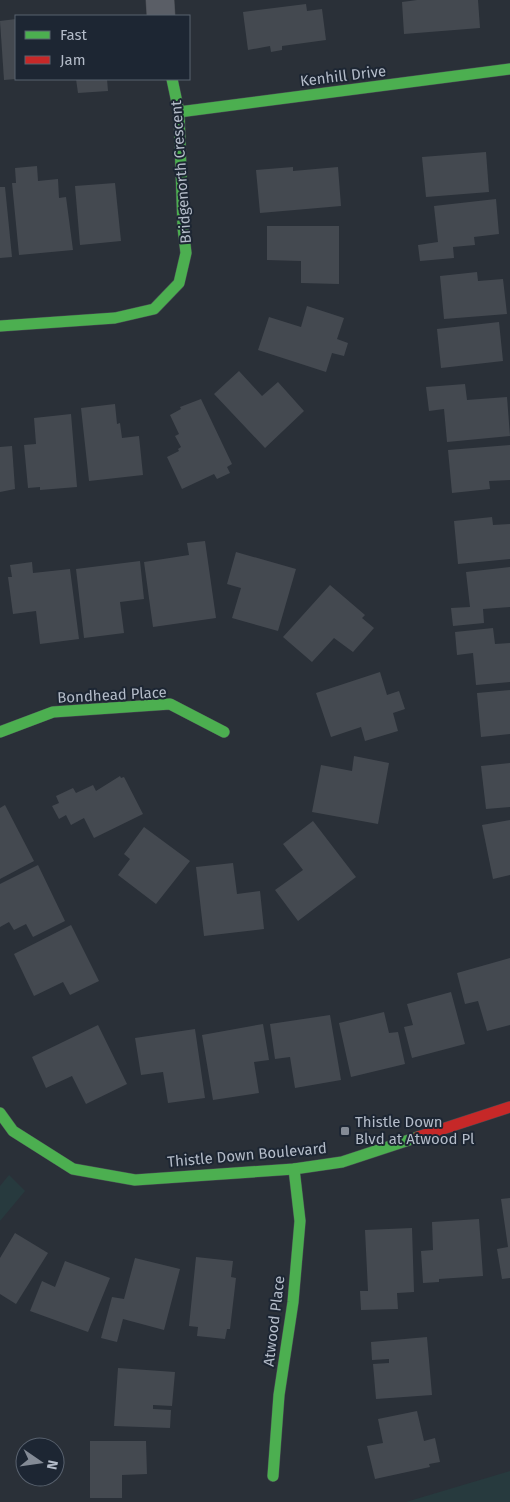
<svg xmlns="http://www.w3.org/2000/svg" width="510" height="1502" font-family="'Fira Sans',sans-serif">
	<rect width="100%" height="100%" fill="#2a3038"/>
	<g fill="#273a3e">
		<polygon points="9,1175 25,1191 0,1221 0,1186"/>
		<polygon points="510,1471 510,1502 406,1502"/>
	</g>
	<g fill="#444950">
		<polygon points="417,0 478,0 480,28 404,34 402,2"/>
		<polygon points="306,4 307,11 322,9 326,40 282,46 282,50 271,52 270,46 248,50 243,12"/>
		<polygon points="16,19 16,79 4,80 0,21"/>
		<polygon points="76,79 107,79 108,91 78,93"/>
		<polygon points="486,152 489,192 426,197 422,157"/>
		<polygon points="37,166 38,181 58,179 59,198 66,197 73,250 19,255 12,183 16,183 15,168"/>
		<polygon points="293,167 293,171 338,167 341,206 260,213 256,170"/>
		<polygon points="115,183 121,241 80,245 75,186"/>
		<polygon points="0,187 5,187 12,257 0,258"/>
		<polygon points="496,199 499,234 474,237 475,245 453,247 454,258 420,261 418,245 438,242 434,206"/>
		<polygon points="267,226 339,226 339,284 301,283 301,261 267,260"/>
		<polygon points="477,272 478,281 503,279 507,314 444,319 440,276"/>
		<polygon points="307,306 344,318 337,339 348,343 344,356 332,353 326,372 258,350 269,317 301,327"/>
		<polygon points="499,322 503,361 441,368 437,329"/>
		<polygon points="239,371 262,396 278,382 304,411 265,448 214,394"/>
		<polygon points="465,384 467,400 507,397 510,436 447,442 444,409 429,411 426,387"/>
		<polygon points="201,399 232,464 227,467 230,473 217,479 214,474 182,489 167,457 179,451 178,449 181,447 175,436 179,434 170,415 181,409 180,407"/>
		<polygon points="115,404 117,424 120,423 122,438 139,436 143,475 89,481 81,408"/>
		<polygon points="71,414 77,487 40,490 40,487 28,488 24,445 36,444 34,418"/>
		<polygon points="510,445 510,480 489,481 490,489 452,493 448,450"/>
		<polygon points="12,446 15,489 0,492 0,447"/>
		<polygon points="492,517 493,525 510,524 510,559 458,564 454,521"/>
		<polygon points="205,541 216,618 153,627 144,562 189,555 187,543"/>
		<polygon points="236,552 296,569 278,631 232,618 241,588 227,584"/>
		<polygon points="140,561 144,599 120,602 124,633 84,638 76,569"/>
		<polygon points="32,562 33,573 70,569 79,639 40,644 36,611 13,614 8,577 12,577 10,565"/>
		<polygon points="510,567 510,607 483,609 484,623 453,626 451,608 470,607 466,572"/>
		<polygon points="330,585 365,615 362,618 374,628 353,652 334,638 312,662 283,637"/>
		<polygon points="493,628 495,644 510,643 510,682 476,685 473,653 457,655 455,632"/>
		<polygon points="380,672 387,695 399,691 405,709 393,713 398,731 365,741 361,727 331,737 316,693"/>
		<polygon points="510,690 510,734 481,737 477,693"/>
		<polygon points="354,756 389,763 378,824 312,812 321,765 352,771"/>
		<polygon points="510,763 510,807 486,809 481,766"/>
		<polygon points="120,776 121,778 124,777 143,814 94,838 84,818 71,825 66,815 59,819 52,806 59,803 56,796 73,788 76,793 93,785 96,791"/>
		<polygon points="5,805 34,861 0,879 0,808"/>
		<polygon points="510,820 510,875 493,879 482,825"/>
		<polygon points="313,821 356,877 298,921 275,890 303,870 283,844"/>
		<polygon points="144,827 190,861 156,904 118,875 130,859 124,854"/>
		<polygon points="233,863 237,894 260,891 264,929 204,936 196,867"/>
		<polygon points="38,865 65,921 33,937 26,924 14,930 9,922 0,927 0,884"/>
		<polygon points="71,925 99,981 70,995 63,982 34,996 14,954"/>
		<polygon points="510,958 510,1025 487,1031 478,1001 465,1004 457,973"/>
		<polygon points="451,992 465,1044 412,1058 404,1027 413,1025 407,1004"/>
		<polygon points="384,1012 389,1033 398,1032 405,1064 351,1077 339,1023"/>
		<polygon points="330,1015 341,1080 295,1088 290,1057 275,1059 270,1024"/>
		<polygon points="263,1024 269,1060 254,1062 259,1093 213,1100 202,1035"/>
		<polygon points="98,1025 127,1084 86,1104 72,1076 46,1088 32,1057"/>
		<polygon points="195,1029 205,1098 168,1103 163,1072 141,1075 135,1038"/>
		<polygon points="510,1198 510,1278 502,1279 497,1249 508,1247 501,1199"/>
		<polygon points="479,1219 483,1276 439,1279 439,1282 423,1283 421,1251 433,1250 432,1222"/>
		<polygon points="412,1228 414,1292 397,1293 398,1309 361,1310 360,1291 368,1291 365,1230"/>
		<polygon points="15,1233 48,1253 16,1304 0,1294 0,1258"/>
		<polygon points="196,1257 233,1261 231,1277 236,1278 230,1329 227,1329 225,1339 197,1336 198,1327 189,1326"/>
		<polygon points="135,1258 180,1269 164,1330 123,1319 117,1342 101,1338 112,1297 124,1299"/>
		<polygon points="65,1261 110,1278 88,1332 30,1311 42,1281 55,1287"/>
		<polygon points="427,1337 432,1395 376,1399 373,1364 389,1363 389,1359 372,1360 371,1342"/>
		<polygon points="118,1368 175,1372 172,1406 153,1405 153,1409 171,1410 170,1428 114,1426"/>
		<polygon points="417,1411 424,1441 435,1438 440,1462 429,1464 430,1467 375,1479 367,1446 383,1443 378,1419"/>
		<polygon points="90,1441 146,1441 147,1474 122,1475 122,1498 90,1498"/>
	</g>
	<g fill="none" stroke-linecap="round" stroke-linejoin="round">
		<defs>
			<polyline id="street" points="160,0 161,16"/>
			<g id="fast">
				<polyline points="179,112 510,69"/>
				<polyline points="0,326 115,318 154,309 179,283 186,253 183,228 179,112 172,79"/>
				<polyline points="0,732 53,712 170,704 224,732"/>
				<polyline points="0,1113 13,1131 73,1169 135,1180 294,1169 342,1162 418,1137"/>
				<polyline points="273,1476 279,1395 293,1302 300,1221 294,1169"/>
			</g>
			<polyline id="jam" points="418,1137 510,1107"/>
		</defs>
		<use href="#street" stroke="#484c53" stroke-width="29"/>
		<use href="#fast" stroke="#484c53" stroke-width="12"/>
		<use href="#jam" stroke="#484c53" stroke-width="12"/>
		<use href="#street" stroke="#5a5e66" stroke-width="28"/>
		<use href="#fast" stroke="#4caf50" stroke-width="11"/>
		<use href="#jam" stroke="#c62828" stroke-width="11"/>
	</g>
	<rect fill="#848b96" stroke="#1d2633" stroke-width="2" x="340" y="1126" width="10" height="10" rx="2.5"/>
	<g text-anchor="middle" stroke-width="4" stroke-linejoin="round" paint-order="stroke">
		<g font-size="15" fill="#b4bcc9" stroke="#1d2633">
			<text transform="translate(343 76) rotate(-7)" y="5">Kenhill Drive</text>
			<text transform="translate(181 172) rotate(-94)" y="5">Bridgenorth Crescent</text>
			<text transform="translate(112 695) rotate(-3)" y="5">Bondhead Place</text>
			<text transform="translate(247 1155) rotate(-5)" y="5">Thistle Down Boulevard</text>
			<text transform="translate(274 1321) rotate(-83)" y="5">Atwood Place</text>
		</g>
		<g font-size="15" fill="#b4bcc9" stroke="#1d2633" text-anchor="start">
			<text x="355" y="1127">Thistle Down<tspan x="355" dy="17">Blvd at Atwood Pl</tspan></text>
		</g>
	</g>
	<rect x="15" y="15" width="175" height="65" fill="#1d2633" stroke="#59626f"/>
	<rect x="25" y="31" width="25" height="8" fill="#4caf50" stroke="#59626f"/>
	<text x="60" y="40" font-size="15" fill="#b4bcc9">Fast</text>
	<rect x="25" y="56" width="25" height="8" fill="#c62828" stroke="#59626f"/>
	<text x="60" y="65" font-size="15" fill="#b4bcc9">Jam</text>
	<g transform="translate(40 1462) rotate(103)"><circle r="24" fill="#1d2633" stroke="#59626f"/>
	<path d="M0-4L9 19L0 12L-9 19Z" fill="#848b96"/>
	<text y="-8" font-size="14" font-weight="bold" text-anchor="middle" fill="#b4bcc9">N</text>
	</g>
</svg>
